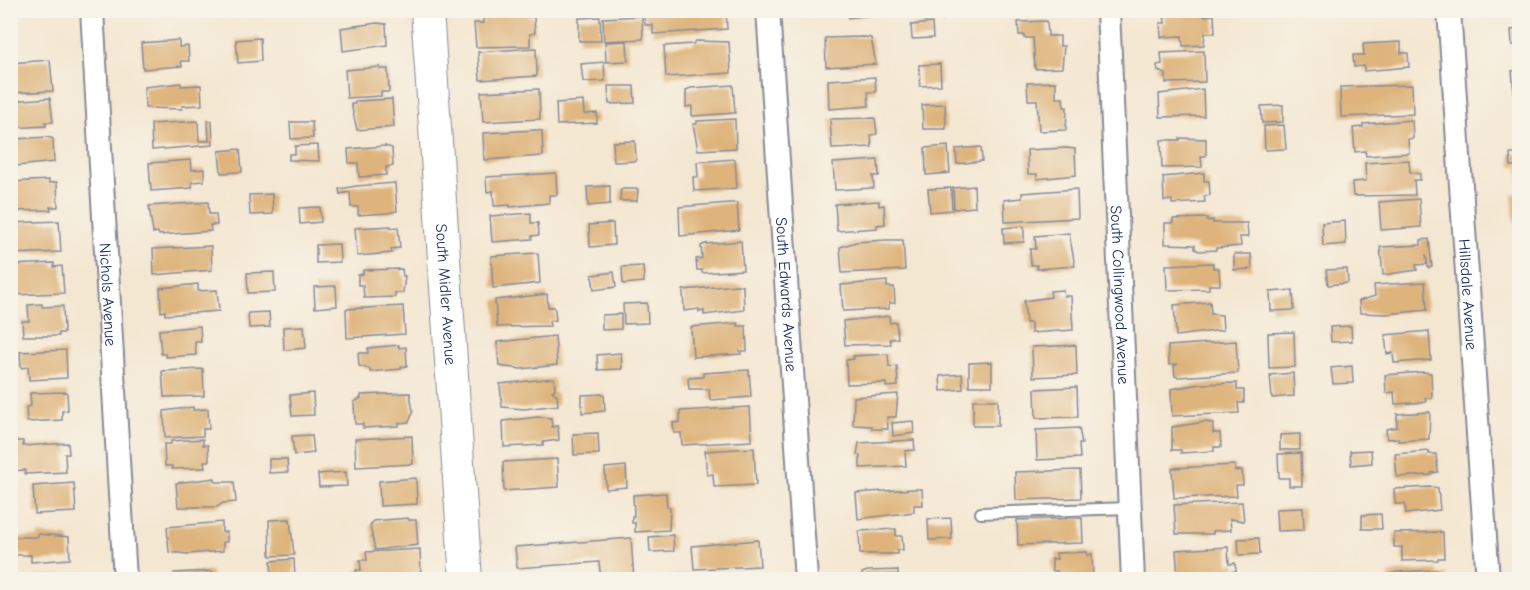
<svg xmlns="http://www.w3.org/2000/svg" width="1530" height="590" font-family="'Comic Neue',sans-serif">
	<rect width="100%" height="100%" fill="#f7f3e8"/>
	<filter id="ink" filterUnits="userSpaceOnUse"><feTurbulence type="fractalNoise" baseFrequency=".0167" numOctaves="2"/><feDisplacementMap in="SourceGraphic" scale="12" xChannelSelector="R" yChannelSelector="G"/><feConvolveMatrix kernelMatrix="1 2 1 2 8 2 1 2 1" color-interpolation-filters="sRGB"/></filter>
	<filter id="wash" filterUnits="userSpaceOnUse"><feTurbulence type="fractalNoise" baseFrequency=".008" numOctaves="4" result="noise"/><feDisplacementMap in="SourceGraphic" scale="24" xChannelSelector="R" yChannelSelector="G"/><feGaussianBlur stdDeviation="1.35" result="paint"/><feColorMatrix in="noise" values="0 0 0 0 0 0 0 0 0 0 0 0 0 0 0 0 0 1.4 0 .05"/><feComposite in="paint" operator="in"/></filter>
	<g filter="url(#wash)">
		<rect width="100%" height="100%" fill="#f4e7d2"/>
		<g id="blocks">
			<g fill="#deb47c">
				<polygon points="726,10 727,29 653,34 653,25 645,25 644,12"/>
				<polygon points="848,10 885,10 885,13 848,18"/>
				<polygon points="923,10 942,10 943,20 924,21"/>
				<polygon points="946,10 965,10 965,16 946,17"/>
				<polygon points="1164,10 1203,10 1204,16 1214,15 1215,33 1205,33 1204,45 1183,46 1182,36 1161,37 1160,23 1165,23"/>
				<polygon points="529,13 529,17 534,17 535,33 530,34 530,46 476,47 474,23 483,23 483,15"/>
				<polygon points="642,16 643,39 604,41 603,18"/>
				<polygon points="600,17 601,41 579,41 579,18"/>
				<polygon points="1047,21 1048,36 1060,36 1060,46 1064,46 1062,68 1035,69 1033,38 1024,38 1024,35 1019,35 1018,22"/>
				<polygon points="377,23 386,24 387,45 343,51 341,28"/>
				<polygon points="932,23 933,38 912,39 911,25"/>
				<polygon points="1520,29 1520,44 1512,45 1511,30"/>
				<polygon points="864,37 871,38 876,64 826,67 825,38"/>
				<polygon points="260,38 261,61 238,63 236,40"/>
				<polygon points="179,40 179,47 188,46 189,61 181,61 182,66 143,69 141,43"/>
				<polygon points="627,41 628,61 606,62 605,42"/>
				<polygon points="696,41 729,42 731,73 666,77 664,46 693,44"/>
				<polygon points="1401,42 1401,53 1408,53 1409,67 1364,71 1364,66 1354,67 1353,55 1364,55 1363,44"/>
				<polygon points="536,48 537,76 480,80 478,52"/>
				<polygon points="1204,51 1205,82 1166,83 1166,74 1158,71 1157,65 1162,64 1161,53"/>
				<polygon points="50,60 53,91 10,93 10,63"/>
				<polygon points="604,62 605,81 583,82 581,64"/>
				<polygon points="940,64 941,85 920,86 919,65"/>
				<polygon points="380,67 380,69 388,69 389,92 381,92 381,96 347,98 345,70"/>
				<polygon points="1520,70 1520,103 1515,103 1512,71"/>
				<polygon points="875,77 876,92 868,92 869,106 829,109 828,80"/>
				<polygon points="1056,82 1056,98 1063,98 1064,107 1067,107 1066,130 1039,131 1037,100 1028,100 1027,83"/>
				<polygon points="181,83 181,86 201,85 202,105 182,106 182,109 145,108 144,87"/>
				<polygon points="733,85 735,113 692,116 692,106 686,107 686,90 691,88"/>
				<polygon points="1412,85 1413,114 1341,117 1340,87"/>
				<polygon points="608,86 634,86 635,103 609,104"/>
				<polygon points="539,89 540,119 483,122 481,92"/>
				<polygon points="1203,89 1204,116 1160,117 1159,94"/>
				<polygon points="50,98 53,122 45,122 46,126 10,128 10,101"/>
				<polygon points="392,99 394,127 357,130 351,104 355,104 355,101"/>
				<polygon points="583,101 584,114 597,113 597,123 557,125 556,103"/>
				<polygon points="945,104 946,129 923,129 922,105"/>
				<polygon points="1283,105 1283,122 1262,123 1261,106"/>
				<polygon points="875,118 877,134 871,135 872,147 832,149 830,119"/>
				<polygon points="735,119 736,148 698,150 693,124 697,124 697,121"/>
				<polygon points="1412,120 1413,138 1408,139 1409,153 1366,156 1365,151 1355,152 1353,128 1363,127 1363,124"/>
				<polygon points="198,121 199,141 209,141 208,121 212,121 213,145 152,150 151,124"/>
				<polygon points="290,122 312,122 313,138 291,139"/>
				<polygon points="1284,125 1286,149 1265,150 1264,126"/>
				<polygon points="535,130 542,131 543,156 484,160 483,133"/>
				<polygon points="48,137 53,139 54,162 17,166 16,160 10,160 10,151 16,151 15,139"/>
				<polygon points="1180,138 1206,139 1206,156 1201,156 1202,167 1162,168 1161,140 1180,140"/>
				<polygon points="635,141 636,161 614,162 613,142"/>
				<polygon points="318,145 319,161 289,160 289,154 295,154 295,146"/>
				<polygon points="385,146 392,148 393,166 386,167 386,175 359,177 358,163 349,163 348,149"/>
				<polygon points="948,146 950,173 926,175 925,148"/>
				<polygon points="981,147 982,161 957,164 956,149"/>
				<polygon points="1067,148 1075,149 1076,175 1037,179 1037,174 1028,174 1027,150"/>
				<polygon points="240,149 242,172 221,173 219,151"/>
				<polygon points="1510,154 1520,154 1520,179 1517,166 1511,166"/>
				<polygon points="735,159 737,188 694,191 693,177 698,177 697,162"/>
				<polygon points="191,160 192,170 204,169 204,181 192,182 192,188 151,191 149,163"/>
				<polygon points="878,160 879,176 873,176 874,188 835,190 833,163"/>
				<polygon points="1409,160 1410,172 1420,174 1420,180 1414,180 1415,195 1353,196 1352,182 1366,181 1365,163"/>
				<polygon points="556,173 557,195 549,195 549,203 510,207 510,205 494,206 493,191 487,192 486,177"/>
				<polygon points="1204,173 1204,181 1209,181 1210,195 1204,196 1205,202 1172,204 1172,200 1164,201 1163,177"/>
				<polygon points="49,180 49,183 57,182 58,207 50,207 51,210 10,211 10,182"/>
				<polygon points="395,183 397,211 388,213 358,215 358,207 351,207 350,192 340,194 339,189 356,186"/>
				<polygon points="610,186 610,204 588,206 587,187"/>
				<polygon points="974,186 975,207 954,209 953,188"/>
				<polygon points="951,188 952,210 930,212 928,189"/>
				<polygon points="621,189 638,189 637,201 620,201"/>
				<polygon points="1077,189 1078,218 1005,222 1004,200 1022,198 1022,193"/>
				<polygon points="272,194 273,214 250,215 249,195"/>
				<polygon points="1512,194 1520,194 1520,222 1514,222"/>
				<polygon points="1419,199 1421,227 1381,230 1379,202"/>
				<polygon points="879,201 879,206 884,205 885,224 877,225 877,228 837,231 835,204"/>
				<polygon points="208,202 209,214 216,214 217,225 210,225 211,231 159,235 158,232 153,233 149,206"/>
				<polygon points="730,203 737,203 739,230 680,236 679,207"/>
				<polygon points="320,207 321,222 300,224 299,208"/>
				<polygon points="531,213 531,223 538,223 539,235 532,236 532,239 492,242 490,216"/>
				<polygon points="1207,218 1207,221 1213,220 1213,223 1247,223 1248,237 1240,237 1241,246 1216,248 1216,250 1199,251 1195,249 1195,245 1165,244 1165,223 1173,223 1173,219"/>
				<polygon points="59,221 61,252 10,254 10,223"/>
				<polygon points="1345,221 1346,244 1323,246 1322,223"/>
				<polygon points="613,223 614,245 590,247 589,225"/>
				<polygon points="391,226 391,228 398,227 400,248 391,249 392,253 357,256 355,228"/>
				<polygon points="1024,226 1024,242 1004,243 1003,228"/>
				<polygon points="1069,233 1075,266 1037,269 1037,265 1031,265 1030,249 1036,249 1035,236"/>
				<polygon points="1429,239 1432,267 1428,268 1426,254 1427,264 1416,265 1417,270 1383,275 1380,247 1421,245 1421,240"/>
				<polygon points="885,240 903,240 905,270 842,273 840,247 856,242"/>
				<polygon points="741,241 743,270 702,273 702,270 697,270 696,259 702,258 701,246 705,244"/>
				<polygon points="339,244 340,262 316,263 316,245"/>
				<polygon points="211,246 212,270 154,275 153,249"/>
				<polygon points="538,253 540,283 493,288 491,256"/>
				<polygon points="1234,254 1251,254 1252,269 1234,270"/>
				<polygon points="54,263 54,267 62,266 64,293 10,295 10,265"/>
				<polygon points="1213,263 1213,268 1219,268 1220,285 1209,285 1209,289 1167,290 1166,265"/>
				<polygon points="643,266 644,282 623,284 622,267"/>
				<polygon points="402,269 403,276 405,276 403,293 395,293 395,297 364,298 363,285 358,285 358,275 363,274 363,270"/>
				<polygon points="1347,269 1348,283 1328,285 1326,270"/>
				<polygon points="274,272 275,292 248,293 247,273"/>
				<polygon points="614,272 616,287 594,290 592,275"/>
				<polygon points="887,281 887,287 894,287 895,303 889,303 889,309 843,311 841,285"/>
				<polygon points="1425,282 1427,310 1386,314 1360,313 1359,301 1375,296 1374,285"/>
				<polygon points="198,284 198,291 217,290 219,311 165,315 165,311 161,312 160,288"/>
				<polygon points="736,285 743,286 744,310 704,315 704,311 699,312 699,309 684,311 683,290"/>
				<polygon points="336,286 337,306 315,308 314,287"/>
				<polygon points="1063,290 1064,296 1071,296 1073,330 1031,333 1031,323 1026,323 1024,301 1051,297 1050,291"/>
				<polygon points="1293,290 1294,310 1271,311 1270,292"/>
				<polygon points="547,294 548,307 554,307 555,310 556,320 549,321 550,326 497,327 495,300"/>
				<polygon points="1210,302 1211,314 1222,315 1223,330 1176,336 1174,305"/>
				<polygon points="647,303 648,323 624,324 623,304"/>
				<polygon points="42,304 42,307 63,306 64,333 59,333 59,336 23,336 22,321 29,321 28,305"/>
				<polygon points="403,306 405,334 347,338 346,309"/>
				<polygon points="269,312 270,327 249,328 248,313"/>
				<polygon points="621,314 621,329 602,330 602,315"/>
				<polygon points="889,316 890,323 896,322 898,338 890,339 891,344 845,345 843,321"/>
				<polygon points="738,323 738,326 746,326 747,351 740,351 741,354 693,357 691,327"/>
				<polygon points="200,326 201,342 195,342 196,355 166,357 165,354 161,354 159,330"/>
				<polygon points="304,326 306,348 284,350 283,327"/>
				<polygon points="1351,326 1352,341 1331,342 1330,327"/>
				<polygon points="1429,331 1431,360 1394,363 1393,353 1387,354 1385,335"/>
				<polygon points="1294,332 1295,367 1269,368 1268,333"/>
				<polygon points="555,336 557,365 521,369 499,366 497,342"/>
				<polygon points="1236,341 1238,373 1178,377 1175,376 1174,366 1178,364 1169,365 1168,346"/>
				<polygon points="399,345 399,348 406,347 407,366 401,367 401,369 370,372 370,369 359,366 358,353 368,353 368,348"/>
				<polygon points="1076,345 1077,375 1033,377 1032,347"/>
				<polygon points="66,350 67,378 29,380 28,367 21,368 20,352"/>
				<polygon points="621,353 622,369 598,370 597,355"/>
				<polygon points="888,354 889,367 897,366 898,386 886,387 886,383 847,384 846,360 854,359 853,356"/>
				<polygon points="992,362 992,386 969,386 969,363"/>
				<polygon points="1352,366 1353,383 1333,384 1331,368"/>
				<polygon points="203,369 204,396 164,397 162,371"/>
				<polygon points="749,370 751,397 710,400 709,389 689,389 688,378 703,377 703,373"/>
				<polygon points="1423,372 1431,373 1432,398 1425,398 1426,402 1395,404 1394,392 1386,393 1385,375"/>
				<polygon points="1293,373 1294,396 1272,398 1270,375"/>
				<polygon points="962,374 963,389 941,391 940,376"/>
				<polygon points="554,378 555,389 552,391 557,395 558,405 524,409 502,407 500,384"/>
				<polygon points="1237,383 1237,390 1244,390 1244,403 1238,403 1239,413 1172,416 1171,389 1200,384"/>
				<polygon points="1077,387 1078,417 1036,418 1035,389"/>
				<polygon points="67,392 68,410 62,411 62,420 27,422 26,407 31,406 30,393"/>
				<polygon points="313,393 314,415 292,416 290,395"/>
				<polygon points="410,393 413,412 409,422 399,423 399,426 363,428 363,424 355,424 354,402 361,398 361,395"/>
				<polygon points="604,394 605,411 582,413 582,395"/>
				<polygon points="898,394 896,417 887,417 888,429 872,429 872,426 853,425 854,397"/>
				<rect x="973" y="400" width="25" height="26"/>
				<polygon points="193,407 193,410 208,409 209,429 203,429 203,436 165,438 164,411"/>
				<polygon points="750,407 752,441 682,445 681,433 674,433 673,423 680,422 680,411"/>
				<polygon points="1430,412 1429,439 1398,441 1398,438 1387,439 1386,429 1397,427 1397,414"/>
				<polygon points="538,417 551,418 552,427 558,426 559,440 543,442 543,445 504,447 503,421"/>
				<polygon points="913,421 914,433 893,436 892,423"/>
				<polygon points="1205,422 1213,423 1213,433 1220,433 1221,447 1214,447 1214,451 1181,453 1181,450 1172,450 1172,427"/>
				<polygon points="1079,428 1082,444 1079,444 1080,458 1037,460 1036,430"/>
				<polygon points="598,433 599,454 574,455 573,434"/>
				<polygon points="1300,434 1300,450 1280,450 1280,435"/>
				<polygon points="312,435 314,453 294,455 292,436"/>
				<polygon points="412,436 413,464 356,467 355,439"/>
				<polygon points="203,439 203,445 208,445 209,461 204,461 205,468 172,469 172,466 165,466 164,444 171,444 171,441"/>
				<polygon points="914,440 915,450 905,451 906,466 860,468 860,455 857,455 859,443"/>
				<polygon points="10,441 23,441 23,446 68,443 69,454 65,454 66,472 25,474 25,470 10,471"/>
				<polygon points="754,448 756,485 714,487 713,474 707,475 705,451"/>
				<polygon points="1371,450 1372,463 1351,465 1350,451"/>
				<polygon points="1429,451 1429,454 1436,454 1438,472 1431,473 1431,475 1397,477 1395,454"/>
				<polygon points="1301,453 1302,486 1289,486 1289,478 1279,478 1278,454"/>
				<polygon points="269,459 287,459 288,472 269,473"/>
				<polygon points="557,459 559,487 504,491 503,462"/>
				<polygon points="1235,465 1235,471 1242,470 1243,485 1236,485 1237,496 1174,498 1172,468"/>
				<polygon points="626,466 627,487 606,489 605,468"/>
				<polygon points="1080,470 1081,498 1016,500 1015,472"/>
				<polygon points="346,472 347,486 319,487 318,474"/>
				<polygon points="215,478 215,482 234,482 236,502 223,503 217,507 178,507 176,483"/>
				<polygon points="416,478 417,504 380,506 379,481"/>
				<polygon points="74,483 76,512 35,514 33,486"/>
				<polygon points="1431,487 1438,488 1440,510 1406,514 1405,504 1395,504 1394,489"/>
				<polygon points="913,489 922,489 923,505 914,505 914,512 858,519 856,493"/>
				<polygon points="666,493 667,507 670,507 669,530 635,532 635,523 632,523 632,516 634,516 633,495"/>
				<polygon points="1242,502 1244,521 1230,519 1231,530 1213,531 1213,534 1176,534 1174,505"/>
				<polygon points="1303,508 1304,530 1277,531 1276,509"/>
				<polygon points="1381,514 1382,529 1362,529 1362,515"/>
				<polygon points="408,518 409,520 416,520 418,545 375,550 370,526 373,521"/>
				<polygon points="951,518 952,539 929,540 928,519"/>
				<polygon points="1082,518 1083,543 1018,545 1017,520"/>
				<polygon points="290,519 294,555 270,556 269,520"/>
				<polygon points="222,522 222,532 227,532 227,542 223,542 223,551 188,554 169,552 167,527"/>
				<polygon points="896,529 896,536 902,536 903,550 897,550 897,554 860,554 859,531"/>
				<polygon points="1443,532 1444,558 1438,558 1438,560 1402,561 1402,547 1394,547 1394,533"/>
				<polygon points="38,534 69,537 70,559 31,562 31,555 10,555 10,537 38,537"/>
				<polygon points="673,535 674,551 650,552 649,537"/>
				<polygon points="631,538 634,580 601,580 599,562 517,568 515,547"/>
				<polygon points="1259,538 1260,554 1239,555 1238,539"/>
				<polygon points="758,540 760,566 694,569 692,546"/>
				<polygon points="1228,547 1229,564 1235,563 1236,571 1229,572 1229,579 1178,580 1176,550"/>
				<polygon points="420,549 421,576 419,580 357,578 356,570 361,570 360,560 367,560 366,552"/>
				<polygon points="1087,552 1087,555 1092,554 1093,579 1058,580 1057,571 1052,571 1052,559 1057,559 1056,553"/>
				<polygon points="294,559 295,580 272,580 271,561"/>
				<polygon points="898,570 898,577 904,577 904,580 862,580 862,573 867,571"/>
				<polygon points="1438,570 1438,574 1447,574 1447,580 1389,580 1389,574 1397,572"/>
				<polygon points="212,571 212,580 174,580 174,573"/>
				<polygon points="692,574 692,580 670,580 669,576"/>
				<polygon points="80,575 80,580 33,580 33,577"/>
				<polygon points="1020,576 1040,576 1041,580 1020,580"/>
			</g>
		</g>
	</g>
	<g filter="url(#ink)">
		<use href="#blocks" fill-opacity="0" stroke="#888b98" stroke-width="1.5"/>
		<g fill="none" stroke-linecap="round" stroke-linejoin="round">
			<defs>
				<polyline id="lane" points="981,513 1130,508"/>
				<g id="street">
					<path id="s1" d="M92,10L125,580"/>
					<path id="s2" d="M768,10L806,580"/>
					<path id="s3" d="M1108,10L1133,580"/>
					<path id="s4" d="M1449,10L1488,580"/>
				</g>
				<g id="secondary">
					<path id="s5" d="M427,10L466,580"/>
				</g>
			</defs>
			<use href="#lane" stroke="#888b98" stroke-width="14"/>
			<use href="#street" stroke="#888b98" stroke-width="26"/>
			<use href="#secondary" stroke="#888b98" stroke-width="34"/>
			<use href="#lane" stroke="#fff" stroke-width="10"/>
			<use href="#street" stroke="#fff" stroke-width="22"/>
			<use href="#secondary" stroke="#fff" stroke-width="32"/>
		</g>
	</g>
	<g text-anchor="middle" stroke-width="4.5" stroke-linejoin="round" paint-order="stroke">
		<g font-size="16" fill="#1b2f5e" stroke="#f7f3e8">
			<text dy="6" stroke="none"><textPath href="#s1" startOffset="285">Nichols Avenue</textPath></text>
			<text dy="6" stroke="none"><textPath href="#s5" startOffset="285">South Midler Avenue</textPath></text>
			<text dy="6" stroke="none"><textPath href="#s2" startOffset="285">South Edwards Avenue</textPath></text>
			<text dy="6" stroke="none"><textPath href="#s3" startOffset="285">South Collingwood Avenue</textPath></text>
			<text dy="6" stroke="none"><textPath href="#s4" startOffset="285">Hillsdale Avenue</textPath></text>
		</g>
	</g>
	<rect width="1530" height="590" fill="none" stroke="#f7f3e8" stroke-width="36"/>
</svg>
